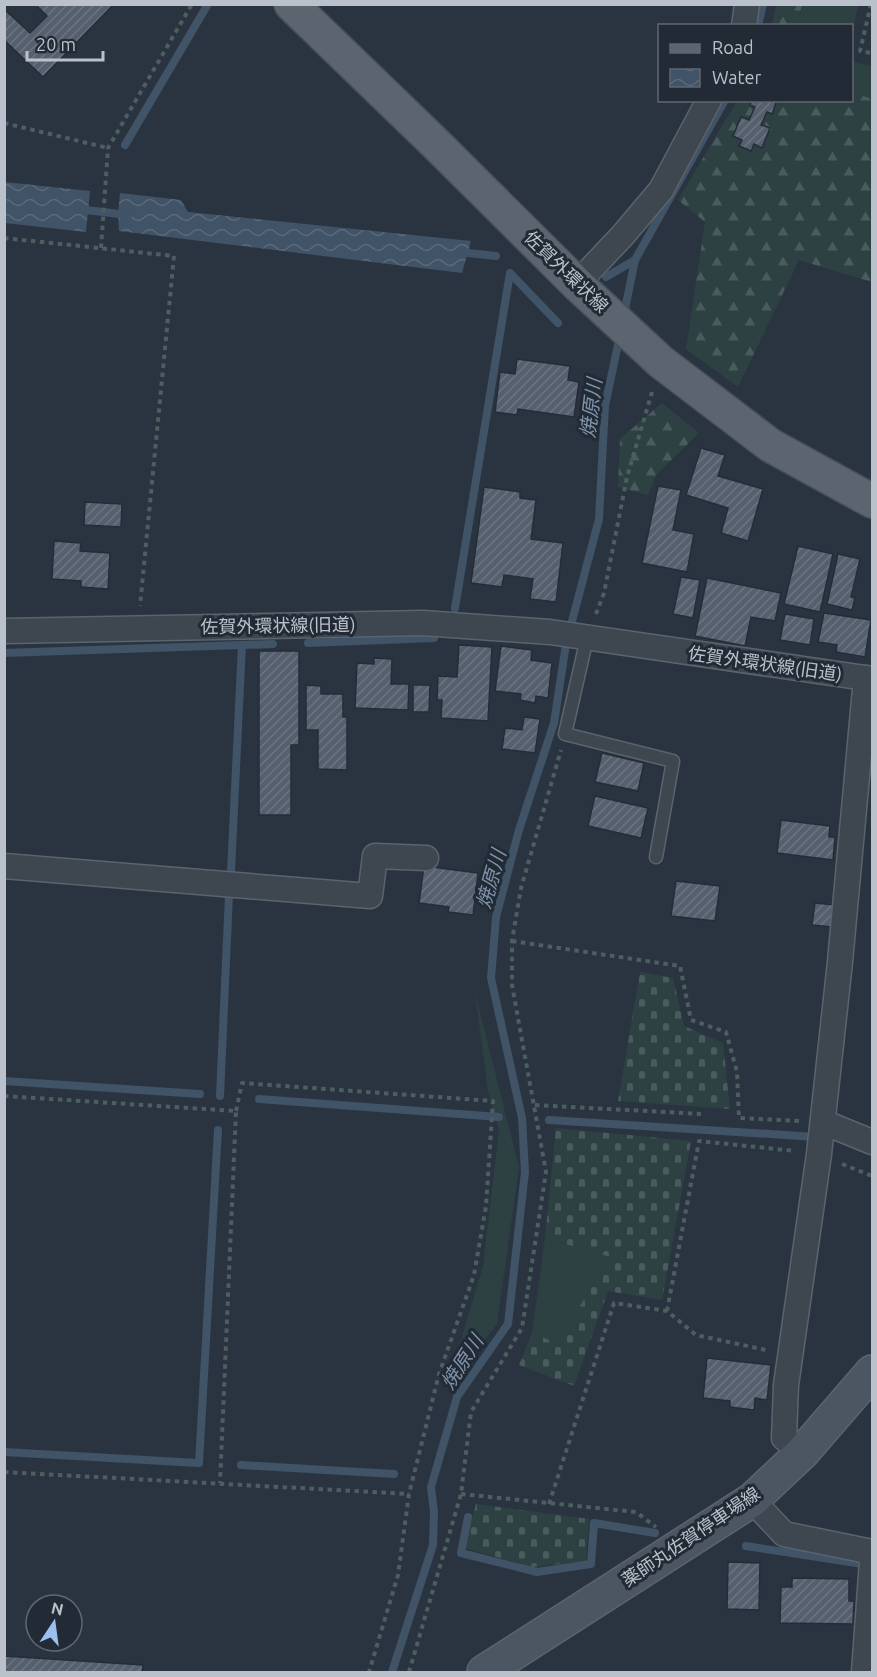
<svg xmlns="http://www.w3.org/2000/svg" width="877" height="1677" font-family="Ubuntu,'Noto Sans JP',sans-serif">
	<defs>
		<pattern id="forest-firs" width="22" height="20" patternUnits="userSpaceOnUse" patternTransform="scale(1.5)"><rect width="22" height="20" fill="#2d4142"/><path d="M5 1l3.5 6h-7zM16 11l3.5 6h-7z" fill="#495b5c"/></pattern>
		<pattern id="cemetery-stones" width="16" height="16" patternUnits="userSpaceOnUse" patternTransform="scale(1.5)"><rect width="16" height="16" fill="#2d4142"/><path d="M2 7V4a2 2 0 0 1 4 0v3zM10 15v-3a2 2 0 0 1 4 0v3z" fill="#495b5c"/></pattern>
		<pattern id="water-waves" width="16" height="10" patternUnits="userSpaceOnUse" patternTransform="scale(1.5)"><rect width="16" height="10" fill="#415367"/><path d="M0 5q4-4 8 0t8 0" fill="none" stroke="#5a6a7b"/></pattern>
		<pattern id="building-hatch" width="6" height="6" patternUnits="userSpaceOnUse" patternTransform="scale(1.5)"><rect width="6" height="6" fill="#555f6d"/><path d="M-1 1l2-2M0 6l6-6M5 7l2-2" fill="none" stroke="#6b7480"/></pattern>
	</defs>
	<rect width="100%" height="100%" fill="#2a3440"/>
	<g fill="#2d4142">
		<polygon points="802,5 858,5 852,36 852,26 797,26"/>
		<polygon points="852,62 872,66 872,99 852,92"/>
		<polygon points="475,992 519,1168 497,1324 446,1390 483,1266 499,1130 488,1091"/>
		<polygon points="545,1238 610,1257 557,1343 532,1333"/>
	</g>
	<g fill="url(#forest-firs)">
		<polygon points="776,5 802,5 797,25 772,25"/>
		<polygon points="852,92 872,99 872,282 799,260 738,387 686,349 705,222 678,200 737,101 852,100"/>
		<polygon points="662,403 699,433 656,475 648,495 618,487 620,439"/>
	</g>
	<g fill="url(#cemetery-stones)">
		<polygon points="640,972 673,978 684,1026 723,1043 730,1109 618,1101"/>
		<polygon points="556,1128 691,1141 662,1300 608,1291 574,1386 519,1365 532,1333 557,1343 610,1257 545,1238"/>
		<polygon points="476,1504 589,1519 586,1561 533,1567 464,1548"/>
	</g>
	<g fill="url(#water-waves)">
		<polygon points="5,182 90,191 86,232 5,223"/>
		<polygon points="120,193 181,200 188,212 471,241 462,273 119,231 118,214"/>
	</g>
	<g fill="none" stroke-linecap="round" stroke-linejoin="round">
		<g stroke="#415367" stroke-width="8">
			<polyline points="758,26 763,4"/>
			<polyline points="125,145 208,4"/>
			<polyline points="78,209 128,215"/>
			<polyline points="459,252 496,256"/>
			<polyline points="606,277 635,260"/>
			<polyline points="624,314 635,260 725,100"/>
			<polyline points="455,608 510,273 558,323"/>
			<polyline points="308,643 434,638"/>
			<polyline points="4,653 273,644"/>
			<polyline points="231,871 242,645"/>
			<polyline points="4,1081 200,1094"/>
			<polyline points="220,1096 229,895"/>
			<polyline points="259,1099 499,1117"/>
			<polyline points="549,1120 816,1137"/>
			<polyline points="4,1452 199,1463 218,1130"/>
			<polyline points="241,1465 394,1474"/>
			<polyline points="468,1517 461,1553 537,1572 591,1564 594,1523 655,1533"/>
			<polyline points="746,1546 869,1565"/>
			<polyline points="392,1672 433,1545 434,1512 431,1487 457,1397 508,1324 525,1172 522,1118 491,978 496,917 519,830 554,723 566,644 599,519 605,406 620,335"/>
		</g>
	</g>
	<g fill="url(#building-hatch)" stroke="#242d37" stroke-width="1.5">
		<polygon points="35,4 110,4 112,6 43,77 4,40 4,9 30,33 47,16"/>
		<polygon points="752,100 777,100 772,114 767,112 761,125 770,128 762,148 754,144 751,151 739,146 742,140 733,136 741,117 749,120 755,107 750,105"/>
		<polygon points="517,359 570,366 568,380 579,382 574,417 518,409 517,415 495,412 500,372 515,374"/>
		<polygon points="701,448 725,455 718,476 763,489 748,541 721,533 728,508 686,495"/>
		<polygon points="658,486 681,490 673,530 694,534 687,572 642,563"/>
		<polygon points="484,487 520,492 520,498 536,500 531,539 563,543 556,602 530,599 533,579 504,575 502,587 471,583"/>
		<polygon points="85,502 122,504 121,527 84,525"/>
		<polygon points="54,541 81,543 80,551 110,553 108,589 81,587 81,581 52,579"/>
		<polygon points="798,546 833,554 820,612 784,604"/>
		<polygon points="838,554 860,559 851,597 855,598 852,610 827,604"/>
		<polygon points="681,577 700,580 693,618 673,614"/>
		<polygon points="707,578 781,593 775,621 751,617 745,646 695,636"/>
		<polygon points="824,613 871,620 865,657 836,652 837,645 818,642"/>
		<polygon points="785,614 814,619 810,645 780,640"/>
		<polygon points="459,645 492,647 488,721 441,718 442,700 437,700 438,676 457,677"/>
		<polygon points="501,646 532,650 531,660 552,663 548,698 536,696 535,703 520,700 521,694 495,691"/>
		<polygon points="259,651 299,651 299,745 291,745 291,815 259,815"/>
		<polygon points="374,658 392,659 391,684 409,684 408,710 355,708 357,663 374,664"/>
		<polygon points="306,685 321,686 321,694 343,694 343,717 347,717 347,770 318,769 318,730 306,730"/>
		<polygon points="413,685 430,685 429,712 413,712"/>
		<polygon points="524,717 540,719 535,753 502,749 505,728 522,730"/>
		<polygon points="602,753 644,763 638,791 595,782"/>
		<polygon points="595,796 648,808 641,838 588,826"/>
		<polygon points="781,820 830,826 829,837 835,837 833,860 777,853"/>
		<polygon points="424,866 478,873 473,915 448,912 449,907 419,903"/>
		<polygon points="676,881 720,886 715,921 671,916"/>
		<polygon points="815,903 836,905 833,927 812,925"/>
		<polygon points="707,1358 771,1365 767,1400 755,1398 754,1410 730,1407 730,1401 703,1398"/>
		<polygon points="728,1562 760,1563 759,1610 727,1609"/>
		<polygon points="792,1578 849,1579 849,1601 854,1601 853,1624 780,1623 781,1587 792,1587"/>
		<polygon points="4,1656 143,1665 142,1672 4,1672"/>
	</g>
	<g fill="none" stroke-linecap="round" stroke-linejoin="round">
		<defs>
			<polyline id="service" points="587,638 565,734 673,761 656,857"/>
			<g id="minor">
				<polyline points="744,26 747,4"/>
				<polyline points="579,286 589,271 623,235 661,190 709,100"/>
				<polyline points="4,631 423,623 550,632 872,679"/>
				<polyline points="4,866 370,896 375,856 426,858"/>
				<polyline points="823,1122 872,1142"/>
				<polyline points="802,1453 784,1438 786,1385 819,1154 840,962 866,678"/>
				<polyline points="752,1500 784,1534 872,1552"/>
				<polyline points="864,1672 872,1561"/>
			</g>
			<polyline id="secondary" points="484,1672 752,1500 802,1453 872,1372"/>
			<polyline id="primary" points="291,4 435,143 579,286 661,362 770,445 872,501"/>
		</defs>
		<use href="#service" stroke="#5b646d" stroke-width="15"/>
		<use href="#minor" stroke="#5b646d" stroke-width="27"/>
		<use href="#secondary" stroke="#5b646d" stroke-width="36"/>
		<use href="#primary" stroke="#474f59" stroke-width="36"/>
		<g stroke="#4c5e60" stroke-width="4" stroke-dasharray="4.5 4.5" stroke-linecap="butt">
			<polyline points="871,4 860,51 872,53"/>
			<polyline points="4,123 108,148"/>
			<polyline points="4,238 174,256 140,606"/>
			<polyline points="101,248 108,148 192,4"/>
			<polyline points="596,614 604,593 627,477 652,392"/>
			<polyline points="512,941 680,966 691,1020 726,1032 737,1072 739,1118 800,1121"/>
			<polyline points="4,1096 236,1111 220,1483"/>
			<polyline points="535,1105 701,1114"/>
			<polyline points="236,1111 242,1083 493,1101 486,1206 474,1275 439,1374 409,1494 398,1575 369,1672"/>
			<polyline points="842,1164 872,1176"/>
			<polyline points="667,1311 699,1141 795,1151"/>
			<polyline points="4,1472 409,1494"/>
			<polyline points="461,1494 636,1512 656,1527"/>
			<polyline points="549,1504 614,1303 667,1311 696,1335 766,1350"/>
			<polyline points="409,1672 461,1494 471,1412 522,1328 546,1172 512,985 512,941 521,888 561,750"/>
		</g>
		<use href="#service" stroke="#3e4650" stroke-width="12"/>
		<use href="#minor" stroke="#3e4650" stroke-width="24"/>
		<use href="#secondary" stroke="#4c5562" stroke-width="33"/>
		<use href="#primary" stroke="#5c656f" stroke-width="33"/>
	</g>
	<g text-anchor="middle" stroke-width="6" stroke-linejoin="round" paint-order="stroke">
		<g font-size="18" fill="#bac1ca" stroke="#222b35">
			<text transform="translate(566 272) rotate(44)" y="6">佐賀外環状線</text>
			<text transform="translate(278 626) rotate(-1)" y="6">佐賀外環状線(旧道)</text>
			<text transform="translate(765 664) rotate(8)" y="6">佐賀外環状線(旧道)</text>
			<text transform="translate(691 1537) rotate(-34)" y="6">薬師丸佐賀停車場線</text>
		</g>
		<g font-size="20" font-style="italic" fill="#7f93aa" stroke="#222b35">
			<text transform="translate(591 408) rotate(-83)" y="7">焼原川</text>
			<text transform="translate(491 879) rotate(-74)" y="7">焼原川</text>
			<text transform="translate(462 1362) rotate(-57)" y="7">焼原川</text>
		</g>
	</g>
	<rect width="877" height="1677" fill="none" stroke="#bac1ca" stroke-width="12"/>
	<rect x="658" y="24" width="195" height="78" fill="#222b35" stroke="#5f6771" stroke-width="1.5"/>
	<rect x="670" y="44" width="30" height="9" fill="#5c656f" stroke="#5f6771" stroke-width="1.5"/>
	<text x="712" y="54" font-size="18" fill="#bac1ca">Road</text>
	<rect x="670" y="69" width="30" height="18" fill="url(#water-waves)" stroke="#5f6771" stroke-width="1.5"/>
	<text x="712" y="84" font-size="18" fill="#bac1ca">Water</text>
	<g transform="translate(54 1623) rotate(13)"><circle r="28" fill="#222b35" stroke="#5f6771" stroke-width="1.5"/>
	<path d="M0-4.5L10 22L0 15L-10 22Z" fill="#9cbfed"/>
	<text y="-9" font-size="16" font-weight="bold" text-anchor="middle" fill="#bac1ca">N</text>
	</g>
	<path d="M27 51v9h76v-9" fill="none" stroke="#bac1ca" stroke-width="3"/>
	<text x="36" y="51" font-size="18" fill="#bac1ca" stroke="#222b35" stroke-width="4.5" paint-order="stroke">20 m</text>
</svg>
